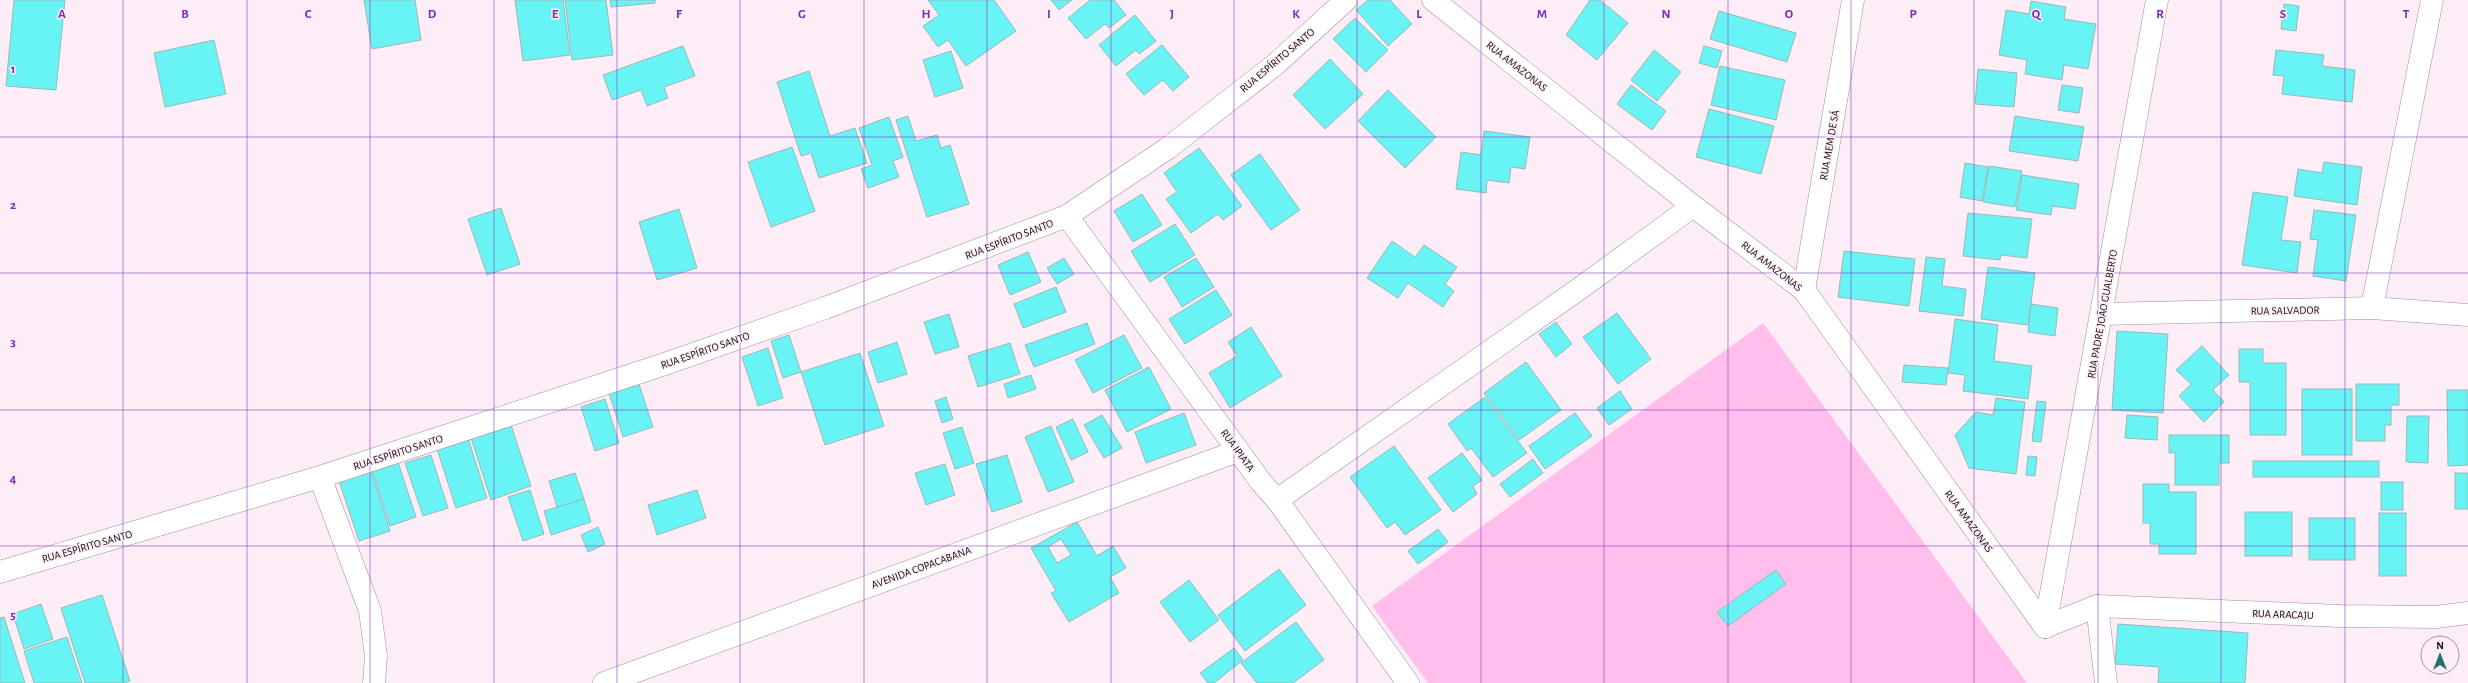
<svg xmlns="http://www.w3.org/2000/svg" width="2468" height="683" font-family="'Alegreya Sans',sans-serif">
	<rect width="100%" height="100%" fill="#fdedf7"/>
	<polygon fill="#ffbeec" points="1763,323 2027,683 1428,683 1372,606"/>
	<g fill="#68f4f5" stroke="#9eb7b7" fill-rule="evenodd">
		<polygon points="14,0 65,0 56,90 6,86"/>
		<polygon points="364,0 415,0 421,40 372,49"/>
		<polygon points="515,0 563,0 570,55 523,61"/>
		<polygon points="565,0 606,0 613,55 572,60"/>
		<polygon points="610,0 655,0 655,3 611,7"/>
		<polygon points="928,0 994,0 1016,31 966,66 948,40 938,47 923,26 939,15"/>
		<polygon points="1051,0 1072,0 1059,10"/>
		<polygon points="1090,0 1114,0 1126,15 1109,28 1105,24 1086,39 1068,18"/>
		<polygon points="1368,0 1390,0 1412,24 1388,46 1356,10"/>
		<polygon points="1590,0 1600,0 1628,23 1597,60 1566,35"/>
		<polygon points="2031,1 2066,7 2064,19 2096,24 2088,69 2064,65 2062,80 2025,74 2027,60 1999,55 2006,10 2029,14"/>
		<polygon points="2284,4 2299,6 2296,31 2281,29"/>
		<polygon points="1719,11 1796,33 1787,62 1710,39"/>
		<polygon points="1135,15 1156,41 1139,54 1136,50 1116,66 1099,45"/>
		<polygon points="1355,18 1388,50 1366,72 1333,39"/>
		<polygon points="214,40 226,94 165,107 154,53"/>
		<polygon points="1162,45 1189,77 1173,91 1163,80 1144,95 1126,74"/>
		<polygon points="683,46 695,76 664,87 668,98 647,106 641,90 612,100 603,75"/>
		<polygon points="1704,46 1722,51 1717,68 1699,63"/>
		<polygon points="1654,50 1681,72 1657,101 1631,80"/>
		<polygon points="2276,50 2324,55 2322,66 2355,70 2352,102 2282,94 2284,76 2273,75"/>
		<polygon points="951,51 963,88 935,97 923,60"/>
		<polygon points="1330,59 1363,94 1325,129 1293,95"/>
		<polygon points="1720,66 1785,80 1776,120 1711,105"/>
		<polygon points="1978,69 2017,73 2014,107 1975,104"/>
		<polygon points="809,71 830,136 855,128 867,163 819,178 811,153 801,156 777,82"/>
		<polygon points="1631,85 1666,111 1652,130 1617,104"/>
		<polygon points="2062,85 2083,88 2079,113 2058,110"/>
		<polygon points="1388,90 1436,137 1405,168 1358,121"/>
		<polygon points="1709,109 1774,126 1761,174 1696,157"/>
		<polygon points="908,116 916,141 937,135 941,148 950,145 969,204 927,217 896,120"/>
		<polygon points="2015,116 2084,127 2078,161 2009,151"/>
		<polygon points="889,117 903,157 893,161 899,177 868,188 861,169 872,165 859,128"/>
		<polygon points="1484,131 1530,137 1525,169 1511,167 1509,183 1487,180 1486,193 1456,189 1461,152 1481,155"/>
		<polygon points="792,147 815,211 771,227 748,162"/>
		<polygon points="1199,148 1242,206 1223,220 1218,214 1191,233 1166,199 1177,192 1164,173"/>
		<polygon points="1260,154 1300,210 1271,230 1231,175"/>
		<polygon points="2324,162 2362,167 2357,205 2294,196 2298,169 2322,173"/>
		<polygon points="1965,163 1988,167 1982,201 1960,197"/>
		<polygon points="1989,166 2022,171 2015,207 1983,202"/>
		<polygon points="2022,175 2079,184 2075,209 2052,206 2051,215 2016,210"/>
		<polygon points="2253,192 2288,197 2281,240 2301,242 2297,273 2242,265"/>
		<polygon points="1142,194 1162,225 1133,242 1114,211"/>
		<polygon points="501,208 520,264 487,275 468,219"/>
		<polygon points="679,209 697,268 657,280 639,222"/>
		<polygon points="2314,210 2356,215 2346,281 2313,276 2318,240 2310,239"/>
		<polygon points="1968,213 2032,219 2027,258 2001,255 2000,260 1963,256"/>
		<polygon points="1175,224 1195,255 1150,282 1131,251"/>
		<polygon points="1392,241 1415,257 1424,245 1457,267 1445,284 1454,291 1443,307 1408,283 1398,298 1367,278"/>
		<polygon points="1844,251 1915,259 1909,306 1838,297"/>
		<polygon points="1028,252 1041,282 1010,295 998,265"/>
		<polygon points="1926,257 1945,259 1942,286 1966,289 1963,316 1919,311"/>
		<polygon points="1064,258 1074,274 1057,284 1047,268"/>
		<polygon points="1196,258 1214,287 1182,307 1164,277"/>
		<polygon points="1988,267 2035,273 2028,325 1981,319"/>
		<polygon points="1056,287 1066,312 1023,328 1014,304"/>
		<polygon points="1216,290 1232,315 1185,344 1169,319"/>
		<polygon points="2031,304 2058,308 2055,336 2028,332"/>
		<polygon points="1617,313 1651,359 1618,384 1583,337"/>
		<polygon points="949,314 959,347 935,354 924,322"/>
		<polygon points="1955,319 1998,325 1994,361 2032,366 2028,399 1963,391 1965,375 1948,373"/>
		<polygon points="1556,322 1572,344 1556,357 1539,334"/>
		<polygon points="1087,323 1095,344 1034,367 1025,345"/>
		<polygon points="1251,327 1282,376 1230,408 1209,373 1237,356 1228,342"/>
		<polygon points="2117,331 2168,334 2163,413 2112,410"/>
		<polygon points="789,335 801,372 783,378 771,341"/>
		<polygon points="1124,335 1142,368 1093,393 1075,360"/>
		<polygon points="897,342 907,374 878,383 868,352"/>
		<polygon points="1010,343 1020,374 978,387 968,356"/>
		<polygon points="2202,346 2229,375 2213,390 2224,402 2204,422 2179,396 2191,384 2176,370"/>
		<polygon points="768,348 783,398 758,406 742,357"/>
		<polygon points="2239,349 2263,349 2263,363 2286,363 2286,435 2250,435 2250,382 2239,382"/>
		<polygon points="860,353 884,426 825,445 801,372"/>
		<polygon points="1526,362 1561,410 1519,440 1484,393"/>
		<polygon points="1904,365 1948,368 1946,385 1902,382"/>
		<polygon points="1149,367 1171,409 1127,432 1105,390"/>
		<polygon points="1031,375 1036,389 1008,398 1004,384"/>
		<polygon points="639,384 653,427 623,437 609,393"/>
		<polygon points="2356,384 2399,384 2399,405 2391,405 2391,425 2385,425 2385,441 2356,441"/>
		<rect x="2302" y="389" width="50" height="66"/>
		<polygon points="2447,390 2468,390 2468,465 2448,466"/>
		<polygon points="1620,391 1632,409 1609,425 1597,408"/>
		<polygon points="946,397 953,419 942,423 935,401"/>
		<polygon points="1485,397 1527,453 1493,477 1471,448 1467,451 1448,424"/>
		<polygon points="1996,398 2025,402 2016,474 1969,468 1955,435 1976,412 1993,415"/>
		<polygon points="605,399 619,443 595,451 581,407"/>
		<polygon points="2037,401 2046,402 2041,442 2032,441"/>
		<polygon points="1184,413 1196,445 1146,463 1135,432"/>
		<polygon points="1575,413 1592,436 1545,469 1529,446"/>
		<polygon points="1102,415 1122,448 1104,458 1084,425"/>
		<polygon points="2127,415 2158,417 2157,440 2125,438"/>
		<polygon points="2407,416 2429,416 2428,463 2406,462"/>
		<polygon points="1073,419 1088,452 1071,460 1056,427"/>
		<polygon points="511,425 531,486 491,500 471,438"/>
		<polygon points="1051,426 1074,482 1048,492 1025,437"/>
		<polygon points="962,427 974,463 955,469 943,433"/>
		<polygon points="2169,435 2229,435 2229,463 2219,463 2219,485 2175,485 2175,453 2169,453"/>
		<polygon points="468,438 487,498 456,508 437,449"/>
		<polygon points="1394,446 1441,510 1405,535 1395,522 1387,528 1350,477"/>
		<polygon points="1462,453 1482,480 1473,486 1477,494 1453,512 1428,478"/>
		<polygon points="431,455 448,508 423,516 405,463"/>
		<polygon points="1007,455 1022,502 992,512 976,464"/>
		<polygon points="2028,456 2037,457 2035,476 2026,475"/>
		<polygon points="1533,459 1543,473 1510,497 1500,484"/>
		<rect x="2253" y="461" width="126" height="16"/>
		<polygon points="398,462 416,517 390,526 372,470"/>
		<polygon points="945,464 955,495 926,505 915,473"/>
		<polygon points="371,471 390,531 359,541 339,481"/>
		<polygon points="575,473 584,499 557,507 549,481"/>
		<rect x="2455" y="473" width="13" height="36"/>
		<rect x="2381" y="482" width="22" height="28"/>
		<polygon points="2143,484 2169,484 2169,492 2196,492 2196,554 2159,554 2159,544 2150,544 2150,523 2143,523"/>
		<polygon points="530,490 544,534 523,541 508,497"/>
		<polygon points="697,490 706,518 657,535 648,505"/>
		<polygon points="584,499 591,522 551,535 544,511"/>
		<rect x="2245" y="512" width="47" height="44"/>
		<rect x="2379" y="513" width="27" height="63"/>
		<rect x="2309" y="518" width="46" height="42"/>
		<path d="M1077,522L1097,556L1113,546L1126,568L1110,577L1119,593L1069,622L1051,593L1056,591L1031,548ZM1061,539L1071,555L1057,563L1048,547Z"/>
		<polygon points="598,527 605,544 588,552 581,535"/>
		<polygon points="1438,529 1448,542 1418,564 1408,551"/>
		<polygon points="1279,569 1306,605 1245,651 1218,615"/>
		<polygon points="1776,570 1786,584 1728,626 1717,612"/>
		<polygon points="1189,580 1219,620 1190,642 1160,602"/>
		<polygon points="102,595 130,681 124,683 85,683 61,608"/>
		<polygon points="41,604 53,639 24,649 13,614"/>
		<polygon points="4,617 25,683 0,683 0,618"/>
		<polygon points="1296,622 1324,660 1293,683 1257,683 1241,663"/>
		<polygon points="2118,624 2248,633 2245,683 2158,683 2159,667 2115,664"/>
		<polygon points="67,637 82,683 34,683 24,651"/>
		<polygon points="1234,648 1243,660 1214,683 1208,683 1200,673"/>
	</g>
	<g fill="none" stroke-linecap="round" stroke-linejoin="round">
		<defs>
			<g id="street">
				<polyline points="1433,0 1693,206 1804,290 2045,627"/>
				<polyline points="1067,216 1261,482 1277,500 1408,683"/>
				<polyline points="1804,290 1853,0"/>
				<polyline points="2372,308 2432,0"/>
				<polyline points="2102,314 2372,308 2468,315"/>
				<polyline points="320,477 370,611 376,656 374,683"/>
				<polyline points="1277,500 1579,289 1693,206"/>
				<polyline points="0,572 320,477 659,366 825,308 1067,216 1168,148 1276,64 1346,0"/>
				<polyline points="2097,606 2106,683"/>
				<polyline points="2045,627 2157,0"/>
				<polyline points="2045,627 2097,606 2341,616 2436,617 2468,613"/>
				<polyline points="604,683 1238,451"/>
			</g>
		</defs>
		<use href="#street" stroke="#a08e9b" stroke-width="23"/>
		<use href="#street" stroke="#fff" stroke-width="22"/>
	</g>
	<path fill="none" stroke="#7b2cbf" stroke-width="1" stroke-opacity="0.55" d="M123,0V683M247,0V683M370,0V683M494,0V683M617,0V683M740,0V683M864,0V683M987,0V683M1111,0V683M1234,0V683M1357,0V683M1481,0V683M1604,0V683M1728,0V683M1851,0V683M1974,0V683M2098,0V683M2221,0V683M2345,0V683M0,137H2468M0,273H2468M0,410H2468M0,546H2468"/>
	<g text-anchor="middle" stroke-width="3" stroke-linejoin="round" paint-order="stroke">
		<g font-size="11" fill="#130d11" stroke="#fdedf7">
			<text transform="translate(1277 60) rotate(-40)" y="4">RUA ESPÍRITO SANTO</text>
			<text transform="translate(1517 66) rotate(38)" y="4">RUA AMAZONAS</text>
			<text transform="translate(1829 145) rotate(-80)" y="4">RUA MEM DE SÁ</text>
			<text transform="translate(1009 239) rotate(-21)" y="4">RUA ESPÍRITO SANTO</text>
			<text transform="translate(1772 266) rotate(38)" y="4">RUA AMAZONAS</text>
			<text transform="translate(2285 310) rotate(-1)" y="4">RUA SALVADOR</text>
			<text transform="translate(2102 314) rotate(-80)" y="4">RUA PADRE JOÃO GUALBERTO</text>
			<text transform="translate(705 350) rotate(-19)" y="4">RUA ESPÍRITO SANTO</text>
			<text transform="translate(1238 450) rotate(54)" y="4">RUA IPIATA</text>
			<text transform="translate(398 452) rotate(-18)" y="4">RUA ESPÍRITO SANTO</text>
			<text transform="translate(1969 521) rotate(54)" y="4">RUA AMAZONAS</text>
			<text transform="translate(87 546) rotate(-16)" y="4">RUA ESPÍRITO SANTO</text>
			<text transform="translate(921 567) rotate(-20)" y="4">AVENIDA COPACABANA</text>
			<text transform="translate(2283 614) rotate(2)" y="4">RUA ARACAJU</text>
		</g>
	</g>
	<g font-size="13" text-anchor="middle" font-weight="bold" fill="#7b2cbf" stroke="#fdedf7" stroke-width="3" stroke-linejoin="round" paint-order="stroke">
		<text x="62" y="18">A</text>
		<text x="185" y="18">B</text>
		<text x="308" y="18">C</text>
		<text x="432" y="18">D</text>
		<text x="555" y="18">E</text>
		<text x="679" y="18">F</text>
		<text x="802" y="18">G</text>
		<text x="926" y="18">H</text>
		<text x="1049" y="18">I</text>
		<text x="1172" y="18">J</text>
		<text x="1296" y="18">K</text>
		<text x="1419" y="18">L</text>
		<text x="1542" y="18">M</text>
		<text x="1666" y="18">N</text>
		<text x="1789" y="18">O</text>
		<text x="1913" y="18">P</text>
		<text x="2036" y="18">Q</text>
		<text x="2160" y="18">R</text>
		<text x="2283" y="18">S</text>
		<text x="2406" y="18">T</text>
		<text x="13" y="73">1</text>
		<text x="13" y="209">2</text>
		<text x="13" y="346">3</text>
		<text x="13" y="483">4</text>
		<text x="13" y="619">5</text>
	</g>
	<g transform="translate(2440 655)"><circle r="19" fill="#fdedf7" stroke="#9f939b"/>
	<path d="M0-3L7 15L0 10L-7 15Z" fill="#257071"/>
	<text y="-6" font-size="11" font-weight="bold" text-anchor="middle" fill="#130d11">N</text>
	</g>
</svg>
